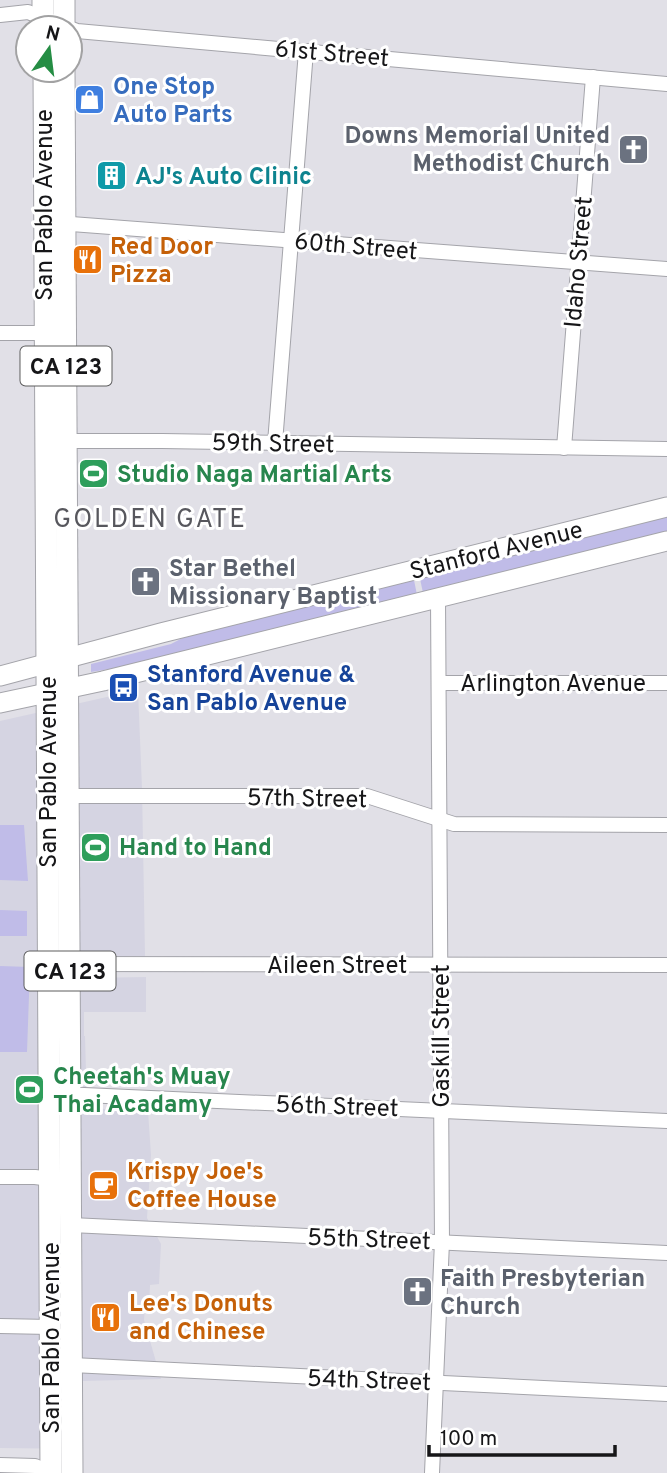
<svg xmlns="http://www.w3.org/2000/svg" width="667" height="1473" font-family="Overpass,sans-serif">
	<rect width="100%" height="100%" fill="#e1e0e7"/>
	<polygon fill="#d5d4e2" points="138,690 142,788 145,956 86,956 87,978 146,977 146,1012 84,1012 84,1036 85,1036 87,1108 148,1111 151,1155 147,1218 161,1244 159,1284 150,1285 149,1307 145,1308 144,1320 161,1379 83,1381 82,1449 0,1448 0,721"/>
	<g fill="#c0bce8">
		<polygon points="667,513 667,533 423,593 419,574"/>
		<polygon points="413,575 417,595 141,664 91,672 91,664 171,644 196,631"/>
		<polygon points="0,825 24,825 28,881 0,880"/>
		<polygon points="0,910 27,911 27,936 0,936"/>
		<polygon points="0,966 30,967 27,1052 0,1052"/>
	</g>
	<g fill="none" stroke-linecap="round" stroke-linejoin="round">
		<defs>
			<g id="minor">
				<polyline points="0,15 28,12 77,31 667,84"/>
				<polyline points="58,223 667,269"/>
				<polyline points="0,333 45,333"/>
				<polyline points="60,441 162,441 667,449"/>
				<polyline points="275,443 306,51"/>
				<polyline points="564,448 593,77"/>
				<polyline points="440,683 667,683"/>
				<polyline points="68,796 367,796 454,824 667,825"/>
				<polyline points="63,964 667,965"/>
				<polyline points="62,1094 667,1121"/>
				<polyline points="0,1177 35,1177 58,1180"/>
				<polyline points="71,1225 667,1253"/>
				<polyline points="0,1326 50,1327"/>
				<polyline points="72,1365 667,1394"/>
				<polyline points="0,1465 35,1466 51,1473"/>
				<polyline points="432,1473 442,1242 438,598"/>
			</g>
			<g id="secondary">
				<polyline points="0,676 161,633 667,507"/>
				<polyline points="0,703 103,681 667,541"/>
			</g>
			<g id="primary">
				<polyline points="43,0 43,28"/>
				<polyline points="64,0 64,28"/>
				<polyline points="44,70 51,1473"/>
				<polyline points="64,70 72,1473"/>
			</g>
		</defs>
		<use href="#minor" stroke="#a4a4aa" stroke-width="16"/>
		<use href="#secondary" stroke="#a4a4aa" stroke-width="21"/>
		<use href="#primary" stroke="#a4a4aa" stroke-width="23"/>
		<use href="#minor" stroke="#fff" stroke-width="14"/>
		<use href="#secondary" stroke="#fff" stroke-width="19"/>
		<use href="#primary" stroke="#fff" stroke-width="21"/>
	</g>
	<defs>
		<symbol id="shop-square" viewBox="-11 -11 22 22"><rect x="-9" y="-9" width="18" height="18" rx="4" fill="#3f7fe0" stroke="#fff"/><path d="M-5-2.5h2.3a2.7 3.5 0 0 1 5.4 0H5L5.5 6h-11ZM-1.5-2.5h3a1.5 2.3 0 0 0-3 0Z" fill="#fff"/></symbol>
		<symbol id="church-square" viewBox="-11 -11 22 22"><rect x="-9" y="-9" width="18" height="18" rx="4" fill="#6b7280" stroke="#fff"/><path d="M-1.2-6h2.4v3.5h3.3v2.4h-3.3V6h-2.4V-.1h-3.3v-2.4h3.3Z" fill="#fff"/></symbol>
		<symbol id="building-square" viewBox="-11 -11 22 22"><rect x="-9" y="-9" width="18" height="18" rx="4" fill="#0f9aa8" stroke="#fff"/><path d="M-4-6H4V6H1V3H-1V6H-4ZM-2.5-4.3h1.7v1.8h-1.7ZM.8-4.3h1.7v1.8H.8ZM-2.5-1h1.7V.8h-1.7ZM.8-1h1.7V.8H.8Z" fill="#fff"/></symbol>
		<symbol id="restaurant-square" viewBox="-11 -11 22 22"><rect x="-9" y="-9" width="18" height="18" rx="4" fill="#e8710a" stroke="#fff"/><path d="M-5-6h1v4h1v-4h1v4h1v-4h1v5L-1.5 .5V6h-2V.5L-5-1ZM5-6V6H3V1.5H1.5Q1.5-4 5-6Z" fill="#fff"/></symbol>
		<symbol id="stadium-square" viewBox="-11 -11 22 22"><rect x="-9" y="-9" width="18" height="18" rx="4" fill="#2e9e5b" stroke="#fff"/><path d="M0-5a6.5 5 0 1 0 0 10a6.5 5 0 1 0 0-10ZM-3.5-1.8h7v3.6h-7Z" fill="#fff"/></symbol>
		<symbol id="bus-square" viewBox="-11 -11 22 22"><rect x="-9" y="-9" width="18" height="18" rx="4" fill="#1a4fb4" stroke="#fff"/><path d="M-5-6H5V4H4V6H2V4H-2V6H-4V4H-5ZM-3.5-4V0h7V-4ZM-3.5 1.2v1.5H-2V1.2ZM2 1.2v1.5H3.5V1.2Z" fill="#fff"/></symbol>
		<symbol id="cafe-square" viewBox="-11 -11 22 22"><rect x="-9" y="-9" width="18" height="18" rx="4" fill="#e8710a" stroke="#fff"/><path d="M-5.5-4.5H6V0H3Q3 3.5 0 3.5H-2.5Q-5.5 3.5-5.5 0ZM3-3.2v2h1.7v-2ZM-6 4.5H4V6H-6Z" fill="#fff"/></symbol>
	</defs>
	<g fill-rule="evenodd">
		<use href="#shop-square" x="72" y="82" width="35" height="35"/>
		<use href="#church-square" x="616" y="132" width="35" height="35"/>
		<use href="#building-square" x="94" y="158" width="35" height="35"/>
		<use href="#restaurant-square" x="70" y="242" width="35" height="35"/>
		<use href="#stadium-square" x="76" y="456" width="35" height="35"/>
		<use href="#church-square" x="128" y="564" width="35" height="35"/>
		<use href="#bus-square" x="106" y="670" width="35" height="35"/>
		<use href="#stadium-square" x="78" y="830" width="35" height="35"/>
		<use href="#stadium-square" x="12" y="1072" width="35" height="35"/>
		<use href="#cafe-square" x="86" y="1168" width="35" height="35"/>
		<use href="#church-square" x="400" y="1274" width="35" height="35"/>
		<use href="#restaurant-square" x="88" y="1300" width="35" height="35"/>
	</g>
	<g text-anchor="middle" stroke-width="6" stroke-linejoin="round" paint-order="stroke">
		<g fill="#fff" stroke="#5c5c5d" stroke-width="2">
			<rect x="20.5" y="346.5" width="91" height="39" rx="5"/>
			<rect x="24.5" y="951.5" width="91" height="39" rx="5"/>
		</g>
		<g font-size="23" font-weight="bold" fill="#161618">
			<text x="66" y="374">CA 123</text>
			<text x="70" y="979">CA 123</text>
		</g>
		<g font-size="24" fill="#161618" stroke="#fff">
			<text transform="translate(332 53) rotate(5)" y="8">61st Street</text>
			<text transform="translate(44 205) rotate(-90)" y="8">San Pablo Avenue</text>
			<text transform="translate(356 246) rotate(5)" y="8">60th Street</text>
			<text transform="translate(578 262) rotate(-85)" y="8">Idaho Street</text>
			<text transform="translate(273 443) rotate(1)" y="8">59th Street</text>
			<text transform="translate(496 550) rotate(-14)" y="8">Stanford Avenue</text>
			<text x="553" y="691">Arlington Avenue</text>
			<text transform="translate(48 772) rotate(-90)" y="8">San Pablo Avenue</text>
			<text transform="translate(307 798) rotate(1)" y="8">57th Street</text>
			<text x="337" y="973">Aileen Street</text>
			<text transform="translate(441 1036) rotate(-90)" y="8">Gaskill Street</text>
			<text transform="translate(337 1106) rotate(2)" y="8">56th Street</text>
			<text transform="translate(369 1239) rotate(2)" y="8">55th Street</text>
			<text transform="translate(51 1338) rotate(-90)" y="8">San Pablo Avenue</text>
			<text transform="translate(369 1380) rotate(2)" y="8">54th Street</text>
		</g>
		<g font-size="24" font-weight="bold" fill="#366cbe" stroke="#fff" text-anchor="start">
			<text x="113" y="94">One Stop<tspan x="113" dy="28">Auto Parts</tspan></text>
		</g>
		<g font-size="24" font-weight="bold" fill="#5b616d" stroke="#fff" text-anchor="start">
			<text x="610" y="143" text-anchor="end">Downs Memorial United<tspan x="610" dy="28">Methodist Church</tspan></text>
			<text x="169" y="576">Star Bethel<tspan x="169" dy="28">Missionary Baptist</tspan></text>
			<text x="440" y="1286">Faith Presbyterian<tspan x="440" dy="28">Church</tspan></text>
		</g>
		<g font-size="24" font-weight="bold" fill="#0d838f" stroke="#fff" text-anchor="start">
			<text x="135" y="184">AJ's Auto Clinic</text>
		</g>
		<g font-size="24" font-weight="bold" fill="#c56008" stroke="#fff" text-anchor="start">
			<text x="110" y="254">Red Door<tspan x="110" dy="28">Pizza</tspan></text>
			<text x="127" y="1179">Krispy Joe's<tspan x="127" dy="28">Coffee House</tspan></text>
			<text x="129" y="1311">Lee's Donuts<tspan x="129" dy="28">and Chinese</tspan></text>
		</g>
		<g font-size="24" font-weight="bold" fill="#27864d" stroke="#fff" text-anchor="start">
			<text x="117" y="482">Studio Naga Martial Arts</text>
			<text x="119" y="855">Hand to Hand</text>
			<text x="53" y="1084">Cheetah's Muay<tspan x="53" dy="28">Thai Acadamy</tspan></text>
		</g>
		<g font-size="24" font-weight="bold" fill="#164399" stroke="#fff" text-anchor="start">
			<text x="147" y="682">Stanford Avenue &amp;<tspan x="147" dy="28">San Pablo Avenue</tspan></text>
		</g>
		<g font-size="26" letter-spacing="2" fill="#57575d" stroke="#fff">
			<text x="150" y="527">GOLDEN GATE</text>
		</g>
	</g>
	<g transform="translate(49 49) rotate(14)"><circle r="33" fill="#ffffff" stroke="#a2a2a3" stroke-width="2"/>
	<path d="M0-5L12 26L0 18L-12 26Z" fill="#258d44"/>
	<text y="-10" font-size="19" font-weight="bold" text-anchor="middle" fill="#161618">N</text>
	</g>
	<path d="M429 1445v10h186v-10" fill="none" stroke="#161618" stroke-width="3.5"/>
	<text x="440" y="1445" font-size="21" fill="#161618" stroke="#ffffff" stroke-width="5" paint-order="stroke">100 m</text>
</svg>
